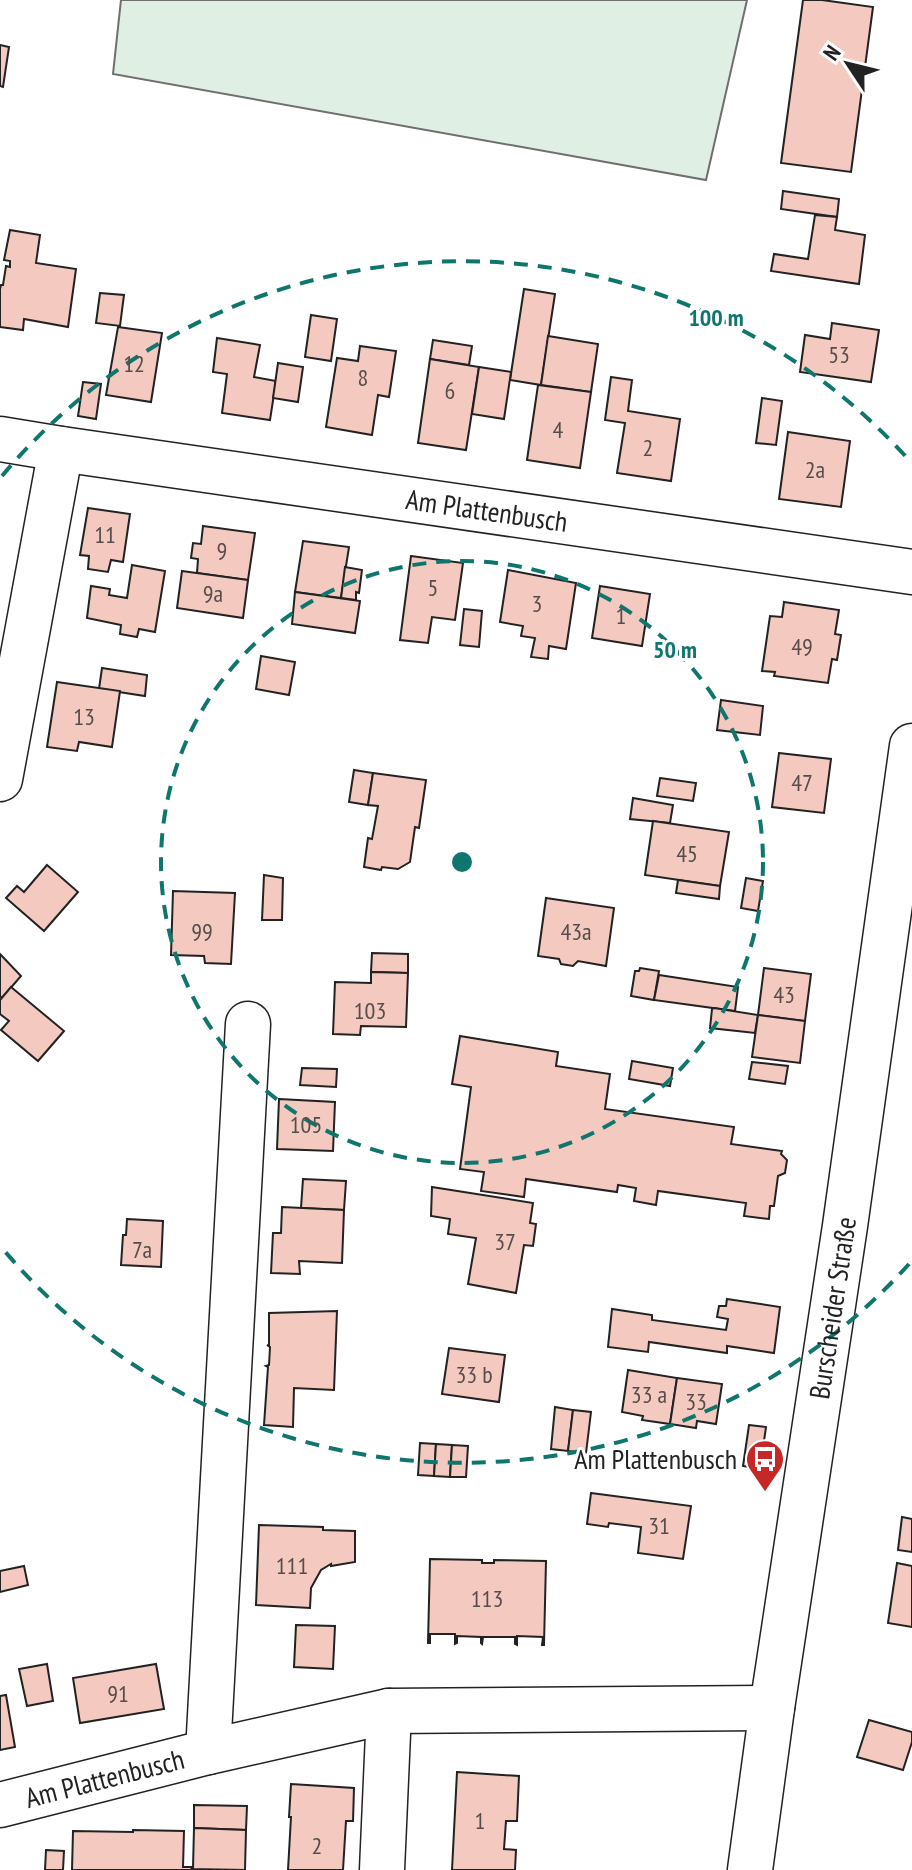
<svg xmlns="http://www.w3.org/2000/svg" width="912" height="1870" font-family="'PT Sans Narrow',sans-serif">
	<rect width="100%" height="100%" fill="#fff"/>
	<polygon fill="#e0efe3" stroke="#6f6f6f" stroke-width="2" points="121,0 747,0 706,180 113,74"/>
	<g fill="#f3c9c0" stroke="#222" stroke-width="2">
		<polygon points="803,0 822,0 873,7 851,172 781,163"/>
		<polygon points="0,45 9,47 3,87 0,86"/>
		<polygon points="783,191 839,199 837,217 781,209"/>
		<polygon points="815,215 837,217 835,230 865,235 859,284 771,271 774,254 808,259"/>
		<polygon points="10,230 40,235 36,263 76,269 68,327 24,319 23,330 0,327 0,289 1,285 3,285 6,266 10,267 10,261 4,260"/>
		<polygon points="524,289 555,294 541,385 510,380"/>
		<polygon points="100,293 124,295 120,326 96,323"/>
		<polygon points="311,315 337,319 331,361 305,357"/>
		<polygon points="832,323 879,330 871,382 800,372 805,335 830,339"/>
		<polygon points="118,327 162,333 151,402 106,395"/>
		<polygon points="548,336 598,344 591,392 541,385"/>
		<polygon points="217,338 260,345 254,377 276,381 270,420 222,413 227,374 213,372"/>
		<polygon points="433,340 472,346 469,365 430,359"/>
		<polygon points="360,346 396,351 389,397 378,395 372,435 326,427 337,358 358,361"/>
		<polygon points="430,359 479,367 466,450 418,443"/>
		<polygon points="278,363 303,367 298,402 273,398"/>
		<polygon points="479,367 511,372 504,419 472,414"/>
		<polygon points="611,377 632,380 628,411 680,419 671,481 617,473 625,423 605,420"/>
		<polygon points="83,382 101,384 96,419 78,416"/>
		<polygon points="538,385 591,392 580,468 527,460"/>
		<polygon points="762,398 782,401 776,445 756,443"/>
		<polygon points="788,432 850,441 841,507 779,499"/>
		<polygon points="88,508 130,514 123,562 111,560 108,572 88,569 89,556 80,555"/>
		<polygon points="203,526 255,533 248,580 197,573 198,559 191,558 193,543 201,544"/>
		<polygon points="303,541 349,547 341,598 295,592"/>
		<polygon points="411,556 463,563 455,620 432,617 428,643 400,640"/>
		<polygon points="132,565 165,571 155,632 139,629 137,637 120,634 121,625 87,618 91,586 110,589 109,595 127,598"/>
		<polygon points="345,567 362,570 359,593 356,592 356,600 341,598"/>
		<polygon points="508,570 576,583 566,649 549,646 548,659 531,657 535,638 521,636 523,626 500,622"/>
		<polygon points="182,571 248,580 243,618 177,608"/>
		<polygon points="600,586 650,594 642,646 592,638"/>
		<polygon points="295,592 360,601 355,633 292,624"/>
		<polygon points="784,602 839,610 835,634 841,635 837,660 832,659 828,683 774,676 775,672 762,671 770,616 782,617"/>
		<polygon points="464,609 482,611 479,647 460,645"/>
		<polygon points="261,656 295,662 289,695 256,689"/>
		<polygon points="102,668 147,675 145,696 99,689"/>
		<polygon points="57,682 120,691 112,747 79,742 77,751 47,747"/>
		<polygon points="721,700 763,706 760,735 717,730"/>
		<polygon points="779,753 831,759 824,813 772,807"/>
		<polygon points="354,770 373,773 368,805 349,802"/>
		<polygon points="373,773 426,780 419,828 415,827 410,862 398,869 382,867 381,870 364,867 368,838 372,839 378,806 368,805"/>
		<polygon points="660,778 696,783 693,801 657,796"/>
		<polygon points="633,798 673,805 670,823 630,819"/>
		<polygon points="653,821 729,832 720,886 645,875"/>
		<polygon points="47,865 78,892 44,931 6,898 17,886 24,892"/>
		<polygon points="264,875 283,878 282,920 262,920"/>
		<polygon points="746,878 763,881 758,911 741,908"/>
		<polygon points="678,880 720,886 719,899 676,893"/>
		<polygon points="173,891 235,893 231,964 205,963 204,956 171,955"/>
		<polygon points="546,898 614,908 606,966 578,961 573,966 561,964 559,959 538,956"/>
		<polygon points="372,953 408,954 408,973 371,972"/>
		<polygon points="0,954 21,976 2,998 0,996"/>
		<polygon points="640,968 659,971 654,1000 631,996 635,971 639,971"/>
		<polygon points="764,968 811,974 805,1021 758,1015"/>
		<polygon points="371,972 408,973 406,1027 361,1026 360,1035 333,1034 335,982 371,983"/>
		<polygon points="659,975 738,987 735,1011 654,1000"/>
		<polygon points="11,987 64,1031 38,1061 1,1030 9,1021 0,1014 0,1000"/>
		<polygon points="714,1008 758,1015 755,1033 710,1028 712,1009"/>
		<polygon points="758,1015 805,1021 800,1063 752,1057"/>
		<polygon points="460,1036 558,1052 556,1066 610,1074 605,1109 734,1127 731,1144 782,1151 781,1154 787,1160 785,1173 778,1176 774,1206 770,1206 769,1219 744,1216 746,1203 658,1191 656,1205 634,1201 636,1188 618,1185 617,1192 526,1179 524,1197 481,1191 484,1172 460,1169 471,1087 452,1084"/>
		<polygon points="632,1061 673,1068 670,1086 629,1079"/>
		<polygon points="752,1062 788,1066 785,1084 749,1079"/>
		<polygon points="302,1068 337,1069 336,1087 300,1085"/>
		<polygon points="279,1099 335,1102 333,1151 277,1149"/>
		<polygon points="303,1179 346,1181 344,1210 301,1208"/>
		<polygon points="432,1187 533,1203 530,1223 536,1224 533,1246 524,1245 516,1293 468,1284 476,1238 448,1234 450,1219 431,1216"/>
		<polygon points="282,1207 344,1210 342,1263 299,1261 300,1274 271,1273 273,1233 281,1233"/>
		<polygon points="127,1219 163,1221 161,1267 121,1265 123,1235 126,1235"/>
		<polygon points="727,1299 780,1307 774,1353 727,1346 727,1353 649,1342 648,1352 608,1347 612,1309 652,1315 652,1320 726,1330 728,1319 717,1317 719,1306 726,1306"/>
		<polygon points="337,1311 334,1390 294,1388 293,1427 264,1425 268,1367 266,1366 269,1365 270,1347 267,1345 269,1346 269,1313"/>
		<polygon points="449,1348 505,1355 499,1402 442,1394"/>
		<polygon points="628,1370 677,1378 670,1424 642,1420 643,1416 622,1412"/>
		<polygon points="677,1378 722,1384 716,1424 697,1421 696,1428 670,1424"/>
		<polygon points="555,1407 573,1410 568,1451 551,1449"/>
		<polygon points="573,1410 591,1412 586,1453 568,1451"/>
		<polygon points="749,1425 766,1427 760,1469 743,1466"/>
		<polygon points="420,1443 436,1444 434,1476 418,1475"/>
		<polygon points="436,1444 452,1445 450,1477 434,1476"/>
		<polygon points="452,1445 468,1446 466,1477 450,1477"/>
		<polygon points="591,1493 691,1506 683,1559 638,1553 641,1527 609,1523 608,1527 587,1524"/>
		<polygon points="902,1517 912,1519 912,1552 898,1550"/>
		<polygon points="259,1525 323,1527 323,1530 355,1531 355,1562 331,1566 331,1564 321,1570 311,1588 310,1608 256,1605"/>
		<polygon points="430,1559 482,1560 482,1563 494,1563 494,1560 546,1561 544,1645 542,1645 543,1637 517,1636 517,1645 515,1644 515,1637 483,1637 482,1644 481,1643 481,1637 457,1636 457,1643 455,1644 455,1634 430,1634 430,1643 428,1643"/>
		<polygon points="897,1563 912,1566 912,1627 888,1623"/>
		<polygon points="24,1566 28,1585 0,1592 0,1571"/>
		<polygon points="296,1625 335,1626 333,1669 294,1667"/>
		<polygon points="47,1664 53,1701 27,1706 19,1669"/>
		<polygon points="156,1664 164,1709 80,1723 73,1678"/>
		<polygon points="6,1695 15,1747 0,1750 0,1696"/>
		<polygon points="869,1720 912,1732 912,1742 903,1770 857,1757"/>
		<polygon points="457,1772 519,1776 517,1821 506,1821 504,1849 516,1850 515,1870 452,1870"/>
		<polygon points="291,1784 354,1788 353,1821 346,1821 343,1870 288,1870 291,1817 289,1817"/>
		<polygon points="194,1805 247,1806 246,1830 194,1828"/>
		<polygon points="194,1828 246,1830 245,1870 191,1869 193,1868"/>
		<polygon points="133,1830 184,1831 183,1867 192,1867 191,1870 72,1870 73,1831 133,1832"/>
		<polygon points="46,1850 64,1851 63,1870 45,1870"/>
	</g>
	<g fill="none" stroke-linecap="round" stroke-linejoin="round">
		<defs>
			<g id="minor">
				<path id="s1" d="M0,439L61,449L912,572"/>
				<polyline points="0,779 61,449"/>
				<polyline points="208,1752 248,1024"/>
				<path id="s2" d="M0,1805L208,1752L389,1711L772,1708"/>
				<polyline points="382,1870 389,1711"/>
			</g>
			<g id="major">
				<path id="s3" d="M750,1870L772,1708L845,1226L912,746"/>
			</g>
		</defs>
		<use href="#minor" stroke="#222" stroke-width="47"/>
		<use href="#major" stroke="#222" stroke-width="47"/>
		<use href="#minor" stroke="#fff" stroke-width="44"/>
		<use href="#major" stroke="#fff" stroke-width="44"/>
	</g>
	<g fill="none" stroke="#0f766e" stroke-width="4" stroke-dasharray="14 10">
		<circle cx="462" cy="862" r="301"/>
		<path d="M909 1264A601 601 0 0 1 2 1248M2 476A601 601 0 0 1 909 460"/>
	</g>
	<defs>
		<symbol id="bus-pin" viewBox="-11 -11 22 30"><path d="M0 17L-7.5 6A9.5 9.5 0 1 1 7.5 6Z" fill="#c62828" stroke="#fff"/><path d="M-5-6H5V4H4V6H2V4H-2V6H-4V4H-5ZM-3.5-4V0h7V-4ZM-3.5 1.2v1.5H-2V1.2ZM2 1.2v1.5H3.5V1.2Z" fill="#fff"/></symbol>
	</defs>
	<g fill-rule="evenodd">
		<use href="#bus-pin" x="743" y="1437" width="44" height="60"/>
	</g>
	<g text-anchor="middle" stroke-width="6" stroke-linejoin="round" paint-order="stroke">
		<g font-size="24" fill="#564c4a">
			<text x="839" y="363">53</text>
			<text x="134" y="372">12</text>
			<text x="363" y="386">8</text>
			<text x="450" y="399">6</text>
			<text x="558" y="438">4</text>
			<text x="648" y="456">2</text>
			<text x="815" y="478">2a</text>
			<text x="105" y="543">11</text>
			<text x="222" y="559">9</text>
			<text x="433" y="596">5</text>
			<text x="213" y="602">9a</text>
			<text x="537" y="612">3</text>
			<text x="621" y="624">1</text>
			<text x="802" y="655">49</text>
			<text x="84" y="725">13</text>
			<text x="802" y="791">47</text>
			<text x="687" y="862">45</text>
			<text x="202" y="940">99</text>
			<text x="576" y="940">43a</text>
			<text x="784" y="1003">43</text>
			<text x="370" y="1019">103</text>
			<text x="306" y="1133">105</text>
			<text x="505" y="1250">37</text>
			<text x="142" y="1258">7a</text>
			<text x="474" y="1383">33 b</text>
			<text x="649" y="1403">33 a</text>
			<text x="696" y="1410">33</text>
			<text x="659" y="1534">31</text>
			<text x="292" y="1574">111</text>
			<text x="487" y="1607">113</text>
			<text x="118" y="1702">91</text>
			<text x="480" y="1829">1</text>
			<text x="317" y="1854">2</text>
		</g>
		<g font-size="28" fill="#222" stroke="#fff">
			<text dy="10" stroke="none"><textPath href="#s1" startOffset="492">Am Plattenbusch</textPath></text>
			<text dy="10" stroke="none"><textPath href="#s3" startOffset="568">Burscheider Straße</textPath></text>
			<text dy="10" stroke="none"><textPath href="#s2" startOffset="108">Am Plattenbusch</textPath></text>
		</g>
		<g font-size="28" fill="#222" stroke="#fff" text-anchor="end">
			<text x="737" y="1469">Am Plattenbusch</text>
		</g>
	</g>
	<circle cx="462" cy="862" r="12" fill="#0f766e" stroke="#fff" stroke-width="4"/>
	<g font-size="24" text-anchor="middle" font-weight="bold" fill="#0f766e" stroke="#fff" stroke-width="6" stroke-linejoin="round" paint-order="stroke">
		<text x="716" y="326">100 m</text>
		<text x="675" y="658">50 m</text>
	</g>
	<g transform="translate(848 64) rotate(305)" stroke="#ffffff" stroke-width="6" paint-order="stroke">
	<path d="M0-6L14 30L0 20L-14 30Z" fill="#222222"/>
	<text y="-12" font-size="22" font-weight="bold" text-anchor="middle" fill="#222222">N</text>
	</g>
</svg>
